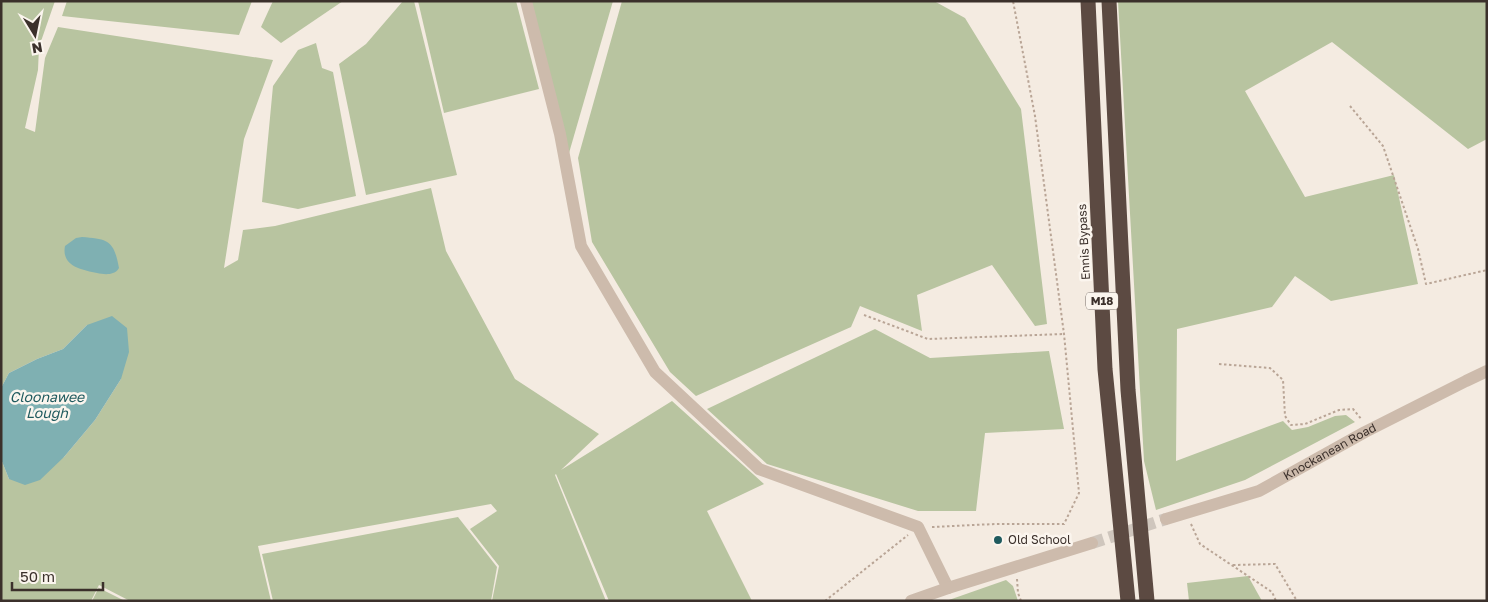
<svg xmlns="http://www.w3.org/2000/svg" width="1488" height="602" font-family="'Golos Text',sans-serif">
	<rect width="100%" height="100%" fill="#f4ebe1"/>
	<g fill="#b8c4a0">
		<polygon points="1,1 55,1 39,47 38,70 25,128 35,132 45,58 58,27 273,60 244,139 224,268 238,260 243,230 275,226 431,188 446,251 515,379 599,434 561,470 672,401 764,484 707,511 752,601 609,601 556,474 555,475 606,601 492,601 499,566 470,529 497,511 491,504 258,546 271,601 130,601 99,585 91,601 1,601 1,459 9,479 64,457 95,420 121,379 87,325 63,349 37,359 9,373 1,388"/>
		<polygon points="67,1 252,1 239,35 62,16"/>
		<polygon points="273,1 343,1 281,43 261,27"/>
		<polygon points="403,1 414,1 457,175 366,195 339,64 366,44"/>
		<polygon points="418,1 516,1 539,89 444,113"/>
		<polygon points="531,1 613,1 569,153"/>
		<polygon points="622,1 934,1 965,18 1021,109 1047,324 1035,326 992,265 917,295 922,331 860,306 851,327 696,396 670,372 592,242 578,158"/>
		<polygon points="1118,1 1487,1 1487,139 1468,149 1332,42 1245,91 1305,197 1394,175 1418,284 1331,301 1295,276 1272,307 1177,329 1176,461 1283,421 1292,430 1308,427 1335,416 1346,415 1355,422 1245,480 1156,510 1144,461"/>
		<polygon points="316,43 322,68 333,72 356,196 298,209 262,202 273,86 298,50"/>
		<polygon points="875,329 930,358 1049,351 1064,429 985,433 976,511 918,511 767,464 707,409"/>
		<polygon points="458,517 497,567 491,601 273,601 262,554"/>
		<polygon points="1248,576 1262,601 1189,601 1187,583"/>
		<polygon points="1006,580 1013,586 1018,601 946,601"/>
		<polygon points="99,587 99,588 125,601 92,601"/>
	</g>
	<g fill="#7fb0b2">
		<path d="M82,237C109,239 114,241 119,268C117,271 116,272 113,273C108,275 102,274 97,273C82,270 61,266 65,246L76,238Z"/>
		<polygon points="112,316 127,328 129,352 121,379 95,420 64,457 40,480 25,485 9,479 1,459 1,388 9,373 37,359 63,349 87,325"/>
	</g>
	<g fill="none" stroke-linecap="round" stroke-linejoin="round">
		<polyline stroke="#cfc6bd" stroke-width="12" stroke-dasharray="12 6" stroke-linecap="butt" points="1092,543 1166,519"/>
		<g stroke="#b9a596" stroke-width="2" stroke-dasharray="2.5 2.5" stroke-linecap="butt">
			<polyline points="1350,106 1383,146 1418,249 1426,284 1487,270"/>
			<polyline points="864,315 928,339 1064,334"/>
			<polyline points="1219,364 1270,368 1283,380 1285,416 1291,425 1305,424 1339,410 1353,409 1362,420"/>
			<polyline points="1191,524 1200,544 1272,592 1276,601"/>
			<polyline points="932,527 995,524 1064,524 1079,493 1064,334 1035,116 1013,1"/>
			<polyline points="1233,565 1275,564 1297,601"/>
			<polyline points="1017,579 1018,593 1021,601"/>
			<polyline points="825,601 908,535"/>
		</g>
		<g stroke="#cdbbac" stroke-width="12">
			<polyline points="526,1 560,134 581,246 655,372 759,469 918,527 948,588"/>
			<path id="s1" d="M1166,519L1259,491L1365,432L1466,381L1487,371"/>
			<polyline points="911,601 948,588 1092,543"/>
		</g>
		<g stroke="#5c4a42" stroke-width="15">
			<polyline points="1088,1 1105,369 1128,601"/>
			<polyline points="1109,1 1128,390 1147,601"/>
		</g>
	</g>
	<circle fill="#1f5a5e" stroke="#fbf5ee" stroke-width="2" cx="998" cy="540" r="5"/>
	<g text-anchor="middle" stroke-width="5" stroke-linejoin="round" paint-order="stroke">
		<rect fill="#fbf5ee" stroke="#756b66" stroke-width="1" x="1086" y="292.5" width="32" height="17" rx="4"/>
		<g font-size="11" font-weight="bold" fill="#3b302b">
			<text x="1102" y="305">M18</text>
		</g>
		<g font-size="12" fill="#3b302b" stroke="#fbf5ee">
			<text transform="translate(1084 242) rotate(-93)" y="4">Ennis Bypass</text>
			<text dy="4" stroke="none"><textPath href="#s1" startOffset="178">Knockanean Road</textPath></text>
		</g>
		<g font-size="12" fill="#3b302b" stroke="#fbf5ee" text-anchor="start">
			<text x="1008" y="544">Old School</text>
		</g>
		<g font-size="14" font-style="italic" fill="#1f5a5e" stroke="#fbf5ee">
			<text x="47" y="402">Cloonawee<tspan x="47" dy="16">Lough</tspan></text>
		</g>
	</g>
	<rect width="1488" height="602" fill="none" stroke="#3b302b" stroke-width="5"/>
	<g transform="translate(35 35) rotate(170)" stroke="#fbf5ee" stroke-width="4" paint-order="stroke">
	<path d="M0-4L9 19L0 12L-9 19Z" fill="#3b302b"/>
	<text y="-8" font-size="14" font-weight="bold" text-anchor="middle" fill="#3b302b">N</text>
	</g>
	<path d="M12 582v8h91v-8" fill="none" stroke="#3b302b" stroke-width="2.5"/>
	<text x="20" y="582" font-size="15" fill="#3b302b" stroke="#fbf5ee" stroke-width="4" paint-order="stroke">50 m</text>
</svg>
